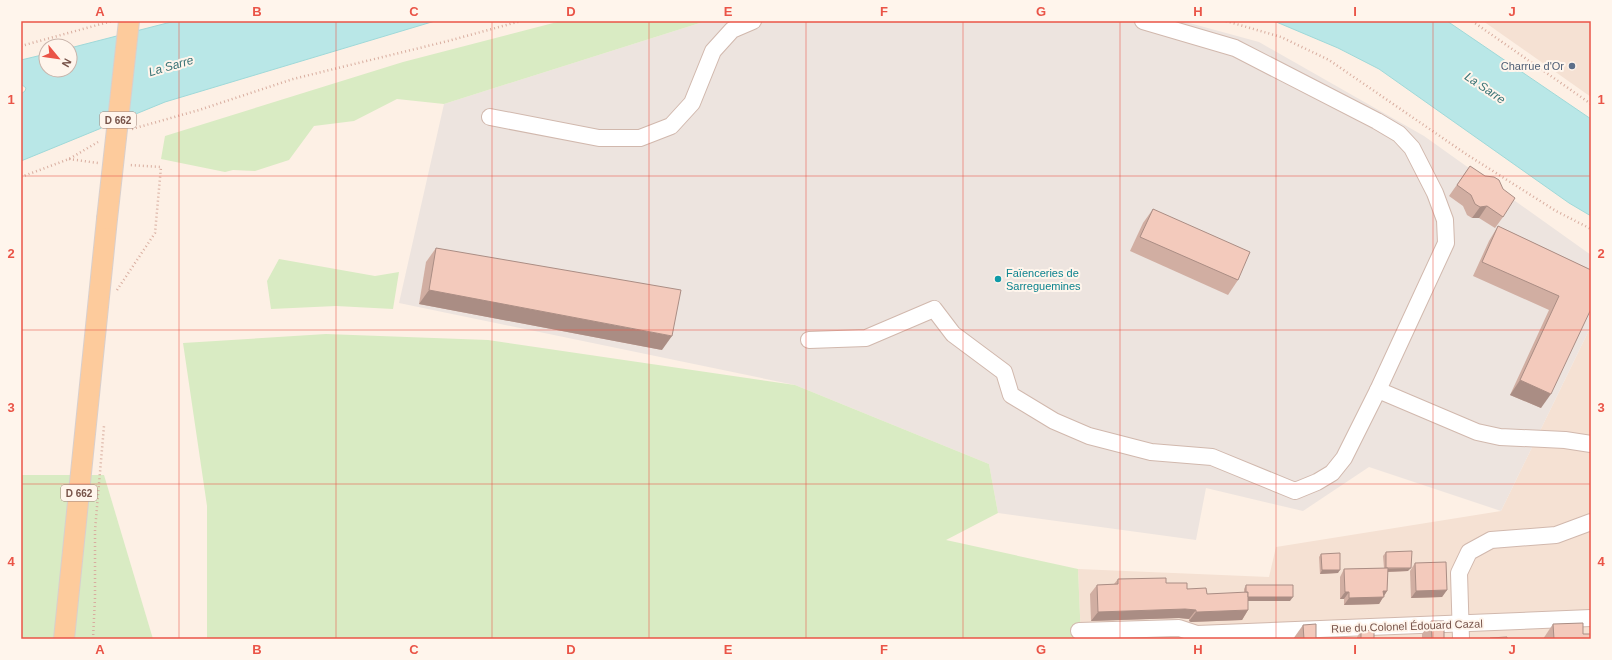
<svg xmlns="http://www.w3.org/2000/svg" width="1612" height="660" font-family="Helvetica,sans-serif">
	<rect width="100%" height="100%" fill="#fdf0e5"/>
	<g fill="#f5e1d3">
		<polygon points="1483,21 1591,21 1591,97"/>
		<polygon points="1591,326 1591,639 1081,639 1078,569 1269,577 1276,547 1501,511"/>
	</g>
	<polygon fill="#ede4df" points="706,21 1182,21 1259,42 1424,136 1591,255 1591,326 1501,511 1369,467 1303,511 1206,488 1196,540 998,513 989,464 795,385 399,303 444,104"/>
	<g fill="#d9ebc3">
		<polygon points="561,21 706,21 444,104 397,99 354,121 314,126 289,160 255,171 233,170 225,172 161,159 165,136 403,62"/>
		<polygon points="279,259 375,276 399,272 393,309 336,306 271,309 267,281"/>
		<polygon points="326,334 488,340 795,385 989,464 998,513 946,540 1078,569 1081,639 207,639 207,506 183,343"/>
		<polygon points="21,475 104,475 153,639 21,639"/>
	</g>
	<g fill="#b9e7e7" stroke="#9fd9d9">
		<polygon points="175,21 435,21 165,102 21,161 21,94 25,91 26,88 21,84 21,60 46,54 46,70 70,70 70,48"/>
		<polygon points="1274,21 1447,21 1591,119 1591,216 1569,203 1379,69 1338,48"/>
	</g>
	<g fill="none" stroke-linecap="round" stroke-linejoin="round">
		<defs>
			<g id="minor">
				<polyline points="490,117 599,138 640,138 671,126 692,103 713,51 732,30 753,21"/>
				<polyline points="809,340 866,338 934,309 953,334 1004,372 1011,395 1054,421 1089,436 1151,452 1212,457 1295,491 1317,482 1332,473 1344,458 1378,390 1446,243 1445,220 1435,193 1412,148 1399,134 1377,121 1235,48 1143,21"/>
				<polyline points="1378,390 1477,432 1500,437 1565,440 1591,444"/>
				<polyline points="1079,631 1179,628 1197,634 1591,618"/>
				<polyline points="1461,639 1459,573 1469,552 1491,540 1556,535 1591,522"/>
			</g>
			<polyline id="major" points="64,639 107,219"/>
		</defs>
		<use href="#minor" stroke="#d1b8ad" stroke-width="18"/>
		<use href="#major" stroke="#d9cfcc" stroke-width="22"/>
		<g stroke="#d8ad9f" stroke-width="2.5" stroke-dasharray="1 3" stroke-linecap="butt">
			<polyline points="1226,21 1281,37 1329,60 1466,154 1556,211 1591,229"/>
			<polyline points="1472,21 1591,104"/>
			<polyline points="21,46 112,21"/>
			<polyline points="132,129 199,110 293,79 448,41 521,21"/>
			<polyline points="69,159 98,163"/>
			<polyline points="21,177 69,159 98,142"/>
			<polyline points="117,290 155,233 161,167 129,165"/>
			<polyline points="93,639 95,598 95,530 104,426"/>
		</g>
		<use href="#minor" stroke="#fff" stroke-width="16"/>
		<use href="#major" stroke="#fdcb9c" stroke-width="20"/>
		<defs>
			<polyline id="major-bridge" points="107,219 129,21"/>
		</defs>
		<use href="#major-bridge" stroke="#d9cfcc" stroke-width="22" stroke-linecap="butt"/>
		<use href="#major-bridge" stroke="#fdcb9c" stroke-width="20"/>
	</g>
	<g fill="#d1aea2">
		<polygon points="1470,166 1503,217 1495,228 1479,218 1472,218 1467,215 1463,206 1449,196"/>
		<polygon points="1153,209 1238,280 1228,295 1130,251 1143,223"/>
		<polygon points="1498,226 1591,270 1541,408 1510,395 1549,310 1473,276 1489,241"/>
		<polygon points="436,248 662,350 419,304 426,262"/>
		<polygon points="1386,552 1408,571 1388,572 1387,591 1379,604 1344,605 1344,599 1340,599 1340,577 1344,569 1384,568 1383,556"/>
		<polygon points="1321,554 1338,573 1320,574 1319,557"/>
		<polygon points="1415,563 1447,590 1442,597 1411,598 1410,571"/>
		<polygon points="1118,579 1166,583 1207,594 1244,593 1244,589 1246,585 1290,601 1248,601 1248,610 1242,620 1191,622 1189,621 1189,619 1179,618 1091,621 1090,594 1097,585 1114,584"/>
		<polygon points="1431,621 1444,639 1422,639 1422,634"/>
		<polygon points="1553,624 1583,634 1591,639 1543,639"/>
		<polygon points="1303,625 1316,639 1293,639"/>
		<polygon points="1361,631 1374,639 1357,639 1357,637"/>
	</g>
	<g fill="#aa8d84">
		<polygon points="1487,206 1479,218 1472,218 1480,207"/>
		<polygon points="429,290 672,336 662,350 419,304"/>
		<polygon points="1520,380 1551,394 1541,408 1510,395"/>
		<polygon points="1411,568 1408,571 1384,572 1386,569"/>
		<polygon points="1322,570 1340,570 1338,573 1320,574"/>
		<polygon points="1447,590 1442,597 1411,598 1416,591"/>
		<polygon points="1383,591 1387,591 1379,604 1344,605 1349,598"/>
		<polygon points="1345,592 1349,592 1344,599 1340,599"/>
		<polygon points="1246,597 1293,597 1290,601 1244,601"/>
		<polygon points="1185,609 1196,610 1189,619 1179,618 1091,621 1098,612"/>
		<polygon points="1248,610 1242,620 1191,622 1189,621 1196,612"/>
	</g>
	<g fill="#f3cabc" stroke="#aa8d84">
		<polygon points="1470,166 1485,176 1494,177 1499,180 1503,189 1515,198 1503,217 1487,206 1480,207 1475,204 1471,195 1457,185"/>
		<polygon points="1153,209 1250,252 1238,280 1140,237"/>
		<polygon points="1498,226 1591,270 1591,309 1551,394 1520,380 1559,296 1482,262"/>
		<polygon points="436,248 681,290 672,336 429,290"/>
		<polygon points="1412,551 1411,568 1386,568 1386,552"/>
		<polygon points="1340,553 1340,570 1322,570 1321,554"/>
		<polygon points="1446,562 1447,590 1416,591 1415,563"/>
		<polygon points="1388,568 1387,591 1383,591 1384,597 1349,598 1349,592 1345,592 1344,569"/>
		<polygon points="1166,578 1166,583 1187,583 1187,589 1206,588 1207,594 1248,592 1248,610 1198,612 1196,612 1196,610 1185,609 1098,612 1097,585 1118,584 1118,579"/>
		<polygon points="1246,585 1293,585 1293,597 1248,597 1248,592 1246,592"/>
		<polygon points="1431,621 1444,621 1444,639 1432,639"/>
		<polygon points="1583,623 1583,634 1591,634 1591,639 1554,639 1553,624"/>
		<polygon points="1316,624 1316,639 1304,639 1303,625"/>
		<polygon points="1374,630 1374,639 1361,639 1361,631"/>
		<polygon points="1507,637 1507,639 1490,639 1490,638"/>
	</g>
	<path fill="none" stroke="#ea5447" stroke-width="1" stroke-opacity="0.55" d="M179,21V639M336,21V639M492,21V639M649,21V639M806,21V639M963,21V639M1120,21V639M1276,21V639M1433,21V639M21,176H1591M21,330H1591M21,484H1591"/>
	<circle fill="#5c6f8a" stroke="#fff5ec" stroke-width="1.5" cx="1572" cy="66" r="4"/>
	<circle fill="#0f9aa8" stroke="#fff5ec" stroke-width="1.5" cx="998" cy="279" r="4"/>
	<g text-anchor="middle" stroke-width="4" stroke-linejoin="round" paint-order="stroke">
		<g fill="#fff5ec" stroke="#a0847a" stroke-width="1">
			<rect x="100" y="112" width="36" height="16" rx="3"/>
			<rect x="61" y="485" width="36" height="16" rx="3"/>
		</g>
		<g font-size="10" font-weight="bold" fill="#775349">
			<text x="118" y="124">D 662</text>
			<text x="79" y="497">D 662</text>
		</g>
		<g font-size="11" fill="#4e5e75" stroke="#fff5ec" text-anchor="end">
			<text x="1564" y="70">Charrue d'Or</text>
		</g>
		<g font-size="11" fill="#0d838f" stroke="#fff5ec" text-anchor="start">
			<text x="1006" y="277">Faïenceries de<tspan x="1006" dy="13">Sarreguemines</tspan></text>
		</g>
		<g font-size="11" fill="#775349" stroke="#fff5ec">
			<text transform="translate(1407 626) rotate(-2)" y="4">Rue du Colonel Édouard Cazal</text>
		</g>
		<g font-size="12" font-style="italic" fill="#3a7476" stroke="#fff5ec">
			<text transform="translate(171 66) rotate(-16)" y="4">La Sarre</text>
			<text transform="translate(1485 88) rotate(34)" y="4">La Sarre</text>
		</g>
	</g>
	<rect width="1612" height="660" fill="none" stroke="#fff5ec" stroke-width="44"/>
	<g transform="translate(58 58) rotate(119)"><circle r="19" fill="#fff5ec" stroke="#c9b4ab"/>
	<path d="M0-3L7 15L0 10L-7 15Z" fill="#ea5447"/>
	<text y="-6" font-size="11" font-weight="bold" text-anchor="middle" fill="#775349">N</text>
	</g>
	<rect x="22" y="22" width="1568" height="616" fill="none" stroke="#ea5447" stroke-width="1.5"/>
	<g font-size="13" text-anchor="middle" font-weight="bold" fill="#ea5447">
		<text x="100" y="16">A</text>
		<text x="257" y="16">B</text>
		<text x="414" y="16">C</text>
		<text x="571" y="16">D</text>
		<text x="728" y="16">E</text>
		<text x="884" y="16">F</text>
		<text x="1041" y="16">G</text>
		<text x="1198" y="16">H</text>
		<text x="1355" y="16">I</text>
		<text x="1512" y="16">J</text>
		<text x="11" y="104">1</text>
		<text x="1601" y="104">1</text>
		<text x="11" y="258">2</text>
		<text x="1601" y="258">2</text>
		<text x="11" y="412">3</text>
		<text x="1601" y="412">3</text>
		<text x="11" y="566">4</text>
		<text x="1601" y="566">4</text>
		<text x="100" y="654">A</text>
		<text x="257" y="654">B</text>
		<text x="414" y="654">C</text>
		<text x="571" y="654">D</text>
		<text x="728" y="654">E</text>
		<text x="884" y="654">F</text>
		<text x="1041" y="654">G</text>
		<text x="1198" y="654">H</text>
		<text x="1355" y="654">I</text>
		<text x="1512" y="654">J</text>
	</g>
</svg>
